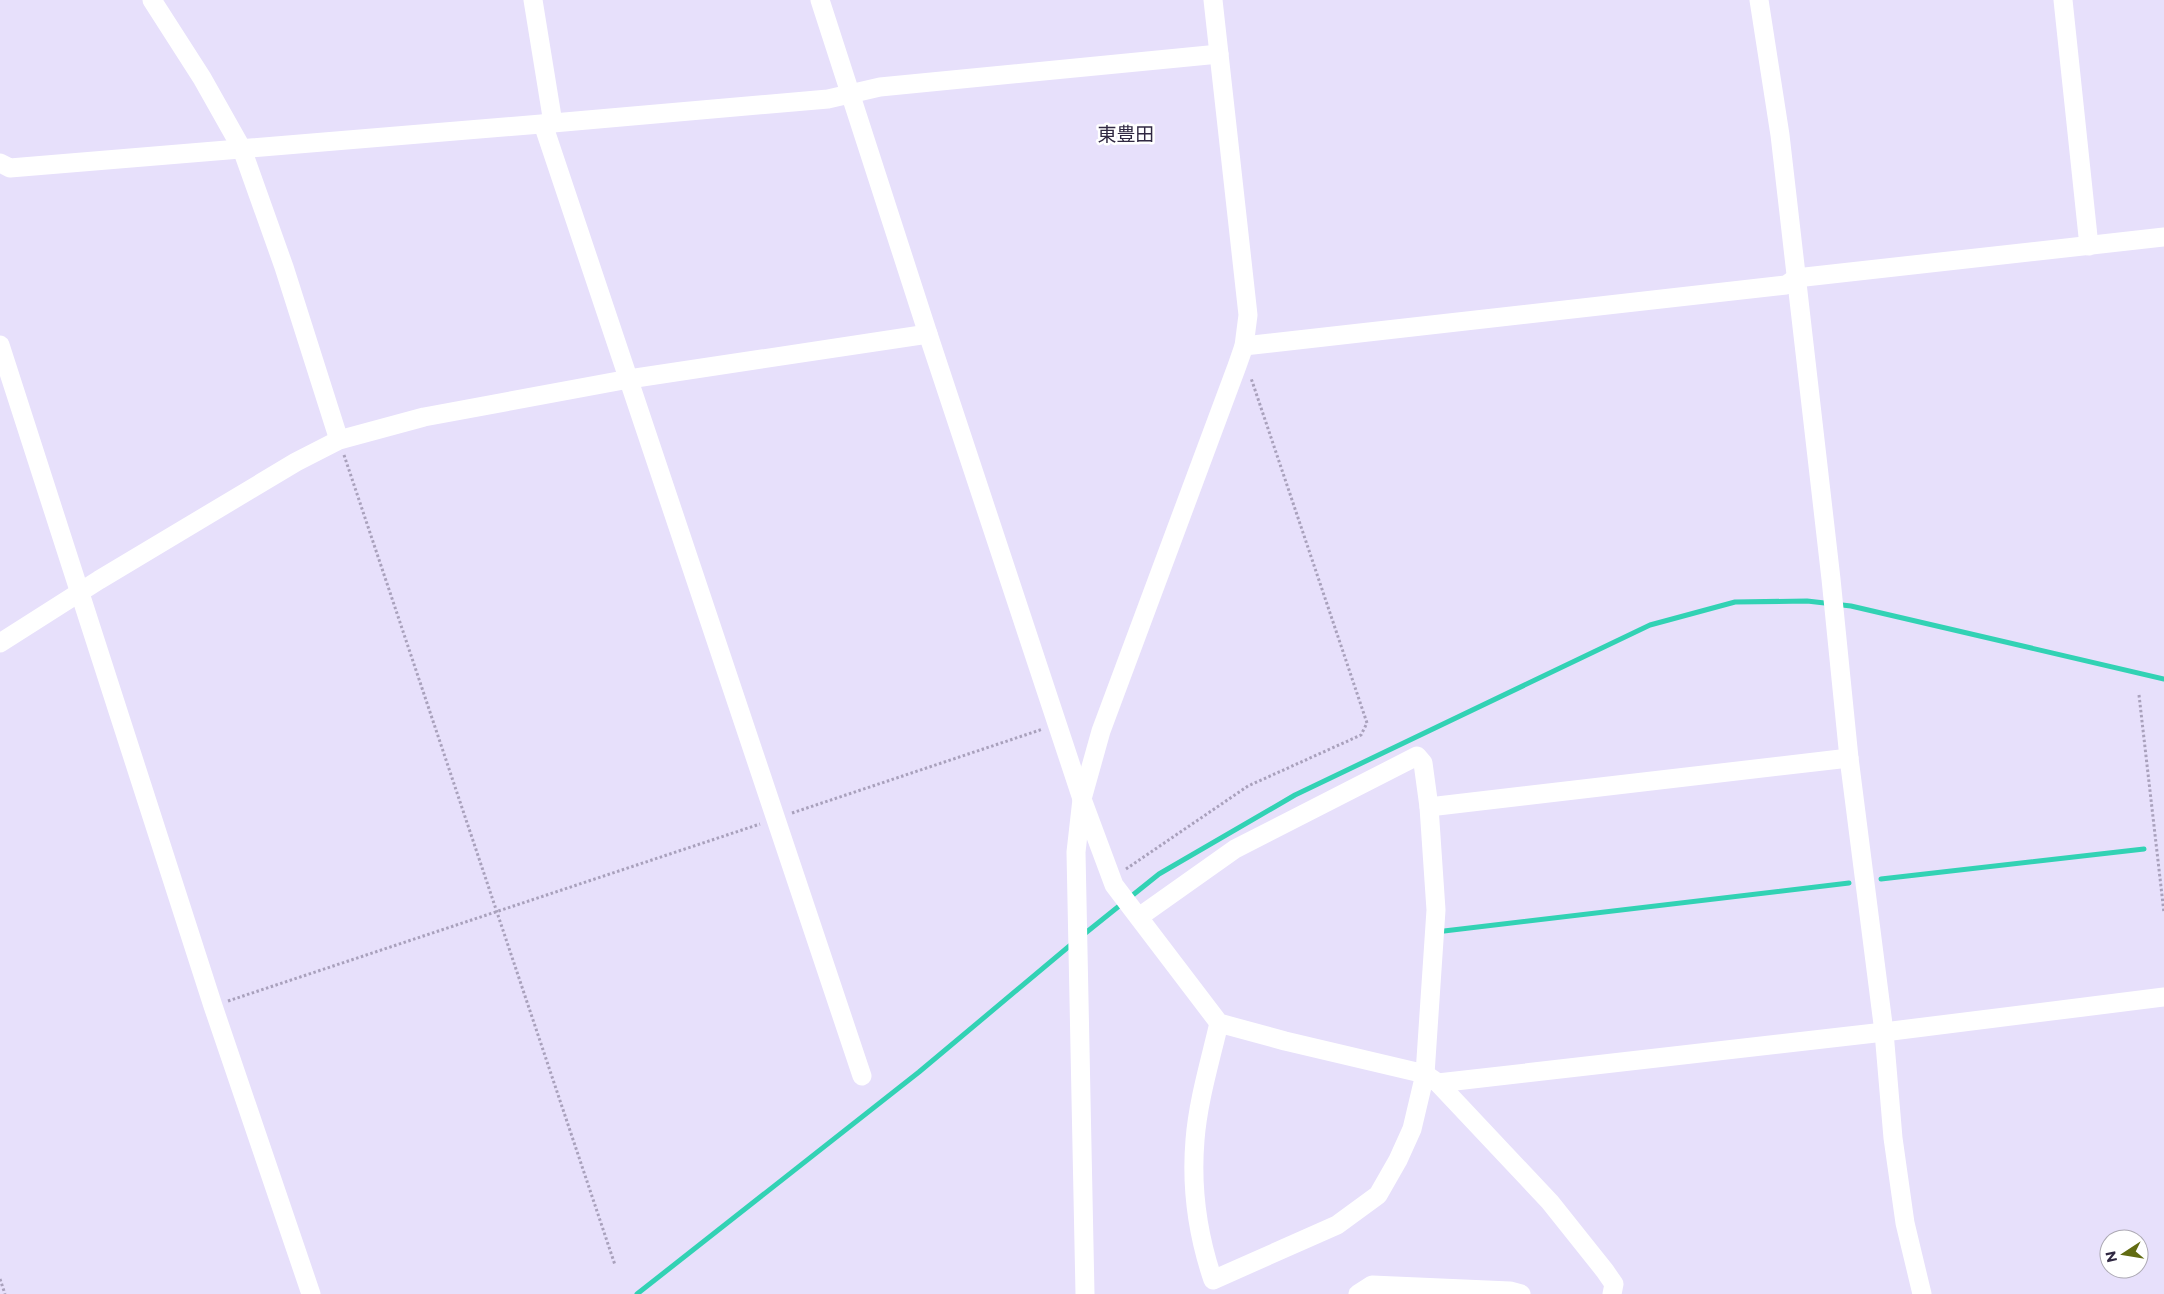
<svg xmlns="http://www.w3.org/2000/svg" width="2164" height="1294" font-family="Montserrat,'Noto Sans JP',sans-serif">
	<rect width="100%" height="100%" fill="#e7e0fb"/>
	<g fill="none" stroke-linecap="round" stroke-linejoin="round">
		<g stroke="#32d2b4" stroke-width="5">
			<polyline points="1881,879 2144,849"/>
			<polyline points="1444,931 1849,883"/>
			<polyline points="1083,935 1159,874 1295,795 1650,625 1735,602 1807,601 1851,606 2164,679"/>
			<polyline points="637,1294 919,1072 1073,943"/>
		</g>
		<g stroke="#a9a1bc" stroke-width="3" stroke-dasharray="2.5 2.5" stroke-linecap="butt">
			<polyline points="344,455 615,1265"/>
			<polyline points="2139,695 2164,913"/>
			<polyline points="792,813 1043,729"/>
			<polyline points="1126,869 1248,786 1361,735 1367,723 1251,378"/>
			<polyline points="228,1001 760,824"/>
			<polyline points="0,1279 5,1294"/>
		</g>
		<g stroke="#fff" stroke-width="19">
			<polyline points="152,0 202,78 242,149 284,267 339,440"/>
			<polyline points="533,0 553,123"/>
			<polyline points="820,0 928,334 1082,799 1114,885 1219,1023 1285,1041 1425,1074 1438,1083 1884,1032 2164,997"/>
			<polyline points="1759,0 1780,135 1831,579 1849,758 1884,1032 1893,1138 1905,1223 1922,1294"/>
			<polyline points="2063,0 2089,246"/>
			<polyline points="543,124 862,1076"/>
			<polyline points="0,163 10,168 553,123 828,99 880,87 1219,54"/>
			<polyline points="0,345 213,1006 311,1294"/>
			<polyline points="1244,346 1786,285 1796,278 2164,237"/>
			<polyline points="0,643 99,580 296,462 339,440 424,417 629,379 928,334"/>
			<polyline points="1139,917 1235,849 1417,756 1423,763 1429,807"/>
			<path d="M1219,1023C1210,1062 1198,1101 1195,1140C1191,1188 1198,1236 1213,1280L1337,1225L1378,1195L1398,1160L1412,1129L1425,1074L1436,910L1429,807L1849,758"/>
			<polyline points="1438,1083 1550,1202 1605,1271 1614,1284 1612,1294"/>
			<polyline points="1085,1294 1076,852 1082,799 1101,731 1237,366 1244,346 1248,315 1213,0"/>
			<polyline points="1358,1294 1372,1285 1510,1291 1521,1294"/>
		</g>
	</g>
	<g text-anchor="middle" stroke-width="5" stroke-linejoin="round" paint-order="stroke">
		<g font-size="19" fill="#302842" stroke="#fff">
			<text x="1126" y="141">東豊田</text>
		</g>
	</g>
	<g transform="translate(2124 1254) rotate(258)"><circle r="24" fill="#ffffff" stroke="#aca9b3"/>
	<path d="M0-4L9 19L0 12L-9 19Z" fill="#616b12"/>
	<text y="-8" font-size="14" font-weight="bold" text-anchor="middle" fill="#302842">N</text>
	</g>
</svg>
